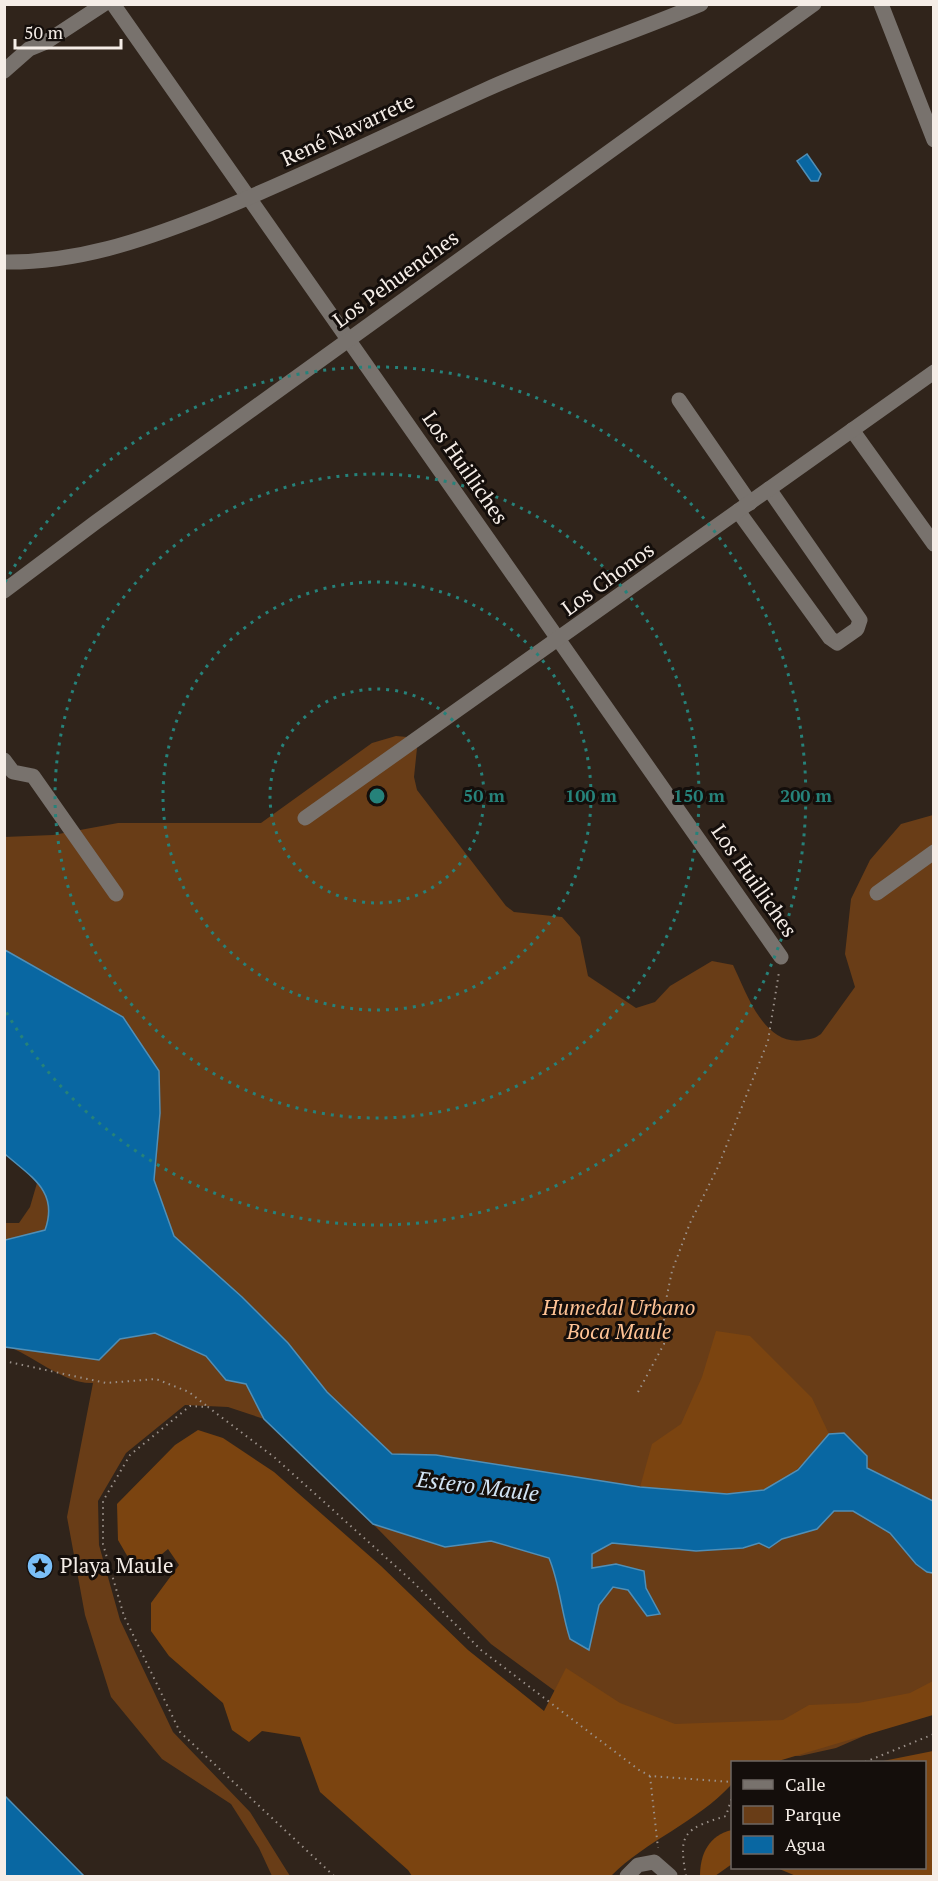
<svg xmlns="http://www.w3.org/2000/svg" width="938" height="1881" font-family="'PT Serif',serif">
	<rect width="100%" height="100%" fill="#30241b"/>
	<path fill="#693d17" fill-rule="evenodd" d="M396,736L407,737L417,748L414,777L417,790L506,906L514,912L562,917L580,937L588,976L636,1008L655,1002L670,986L712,961L733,965C747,994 764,1047 804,1040C811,1039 816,1038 821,1034L855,987L845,954L851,899L870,860L901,824L933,815V1706L836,1748L800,1756L721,1755L560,1681L555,1691L491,1644L373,1524L381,1527L253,1397L264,1419L228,1407L185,1405L126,1453L98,1501L99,1545L120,1620L173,1732L250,1812L290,1876H272L259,1848L231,1804L162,1759L111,1697L85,1615L67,1517L93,1383C66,1385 32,1355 5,1345V1223H19L30,1207L37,1183L27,1163L56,978L5,950L4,837L53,835L118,823H261L372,743ZM153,1328L205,1347L242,1382L226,1380L206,1356L155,1333L138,1336Z"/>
	<g fill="#7b4410">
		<path d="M716,1331L750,1336L812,1398L829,1434C811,1455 792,1480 764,1490C734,1500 673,1490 640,1487L652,1444L681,1424L702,1377Z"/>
		<path d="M198,1430L223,1438L274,1472L381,1566L468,1650L544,1711L566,1668L620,1703L675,1724L783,1720L809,1705L858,1703L910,1693L933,1681V1715L775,1762H732V1784C696,1823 647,1840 611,1876H412L408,1870L320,1792L300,1737L262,1731L249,1742L232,1730L223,1703L169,1656L151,1631V1603L179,1565L168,1549L150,1564L129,1559L118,1540L117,1504L175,1445Z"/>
		<polygon points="933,1751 933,1876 796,1876 777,1868 924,1868 924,1762 878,1762"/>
		<path d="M732,1830V1864L715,1876H700C700,1854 709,1835 732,1830Z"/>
	</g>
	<g fill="#0967a2" stroke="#508fb7" stroke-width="1.5">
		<polygon points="807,154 821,174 818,181 811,181 797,161"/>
		<path d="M5,950L123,1017L159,1071L160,1113L154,1180L174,1236L242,1297L288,1343L327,1392L392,1454L436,1455L640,1487L727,1494L764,1490L798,1470L829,1434L844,1433L867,1456V1468L933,1501V1573L927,1572L916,1564L890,1533L853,1511H834L817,1529L782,1539L769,1548L759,1543L743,1548L696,1551L612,1543L592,1554V1568L616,1564L644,1571L646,1588L660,1614L647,1616L628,1590L613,1587L599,1605L589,1650L570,1639C561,1612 560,1584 549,1558L491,1541L445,1547L373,1524L264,1419L246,1384L226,1380L206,1356L155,1333L120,1339L99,1360L5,1347V1240L45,1230C59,1191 31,1177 5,1154Z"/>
		<polygon points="4,1796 5,1796 84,1876 5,1876"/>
	</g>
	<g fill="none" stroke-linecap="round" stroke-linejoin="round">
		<g stroke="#9b918a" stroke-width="2" stroke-dasharray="1.5 4.5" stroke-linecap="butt">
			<polyline points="4,1361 106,1383 156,1379 189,1392 208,1407"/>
			<polyline points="638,1392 664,1344 664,1310 672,1271 690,1223 718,1167 768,1041 779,972"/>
			<polyline points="865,1762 934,1734"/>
			<polyline points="650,1776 658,1848"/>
			<polyline points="334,1876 180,1732 124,1616 103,1544 103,1501 130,1455 190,1406 208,1407 274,1457 412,1581 481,1650 639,1770 650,1776 732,1782"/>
			<path d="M686,1876C678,1833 684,1829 726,1816L732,1797"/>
		</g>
		<g stroke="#78726d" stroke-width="15">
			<polyline points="113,4 781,957"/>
			<polyline points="881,4 934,140"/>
			<polyline points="4,71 29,49 46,42 104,4"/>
			<path d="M4,262C76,263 141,241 207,215C301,177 392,132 485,90C556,58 629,34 701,4"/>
			<polyline points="679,400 750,503"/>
			<polyline points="852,430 934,544"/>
			<polyline points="738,511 830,638 837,643 857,629 860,620 769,489"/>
			<polyline points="4,591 96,522 814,4"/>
			<polyline points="4,760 13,772 33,776 116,894"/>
			<polyline points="305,818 934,372"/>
			<polyline points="877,893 934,852"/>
			<polyline points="627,1876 638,1865 654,1862 670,1876"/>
		</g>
	</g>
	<g fill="none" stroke="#26827a" stroke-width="3" stroke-dasharray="3 6">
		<circle cx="377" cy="796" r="107"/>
		<circle cx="377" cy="796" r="214"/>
		<circle cx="377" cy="796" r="322"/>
		<path d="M5 582A429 429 0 1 1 5 1010"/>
	</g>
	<defs>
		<symbol id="sight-disc" viewBox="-11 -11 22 22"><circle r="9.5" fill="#7abff8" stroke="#140e0b"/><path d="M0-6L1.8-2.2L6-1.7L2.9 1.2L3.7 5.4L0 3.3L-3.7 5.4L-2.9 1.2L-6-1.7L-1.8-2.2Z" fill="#111"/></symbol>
	</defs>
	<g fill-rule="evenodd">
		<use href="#sight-disc" x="25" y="1551" width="30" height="30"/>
	</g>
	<g text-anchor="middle" stroke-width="6" stroke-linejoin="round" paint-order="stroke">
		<g font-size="21" fill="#f5ede7" stroke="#140e0b">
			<text transform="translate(348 130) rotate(-25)" y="7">René Navarrete</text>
			<text transform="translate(396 279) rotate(-36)" y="7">Los Pehuenches</text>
			<text transform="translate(465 468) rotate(55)" y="7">Los Huilliches</text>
			<text transform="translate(608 579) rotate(-36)" y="7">Los Chonos</text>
			<text transform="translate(754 881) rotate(55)" y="7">Los Huilliches</text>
		</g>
		<g font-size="21" font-style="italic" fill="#ffc395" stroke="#140e0b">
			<text x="619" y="1315">Humedal Urbano<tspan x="619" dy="24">Boca Maule</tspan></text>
		</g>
		<g font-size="21" fill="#f5ede7" stroke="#140e0b" text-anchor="start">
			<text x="60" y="1573">Playa Maule</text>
		</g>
		<g font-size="22" font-style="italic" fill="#d2e4f5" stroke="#140e0b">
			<text transform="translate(478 1486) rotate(7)" y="8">Estero Maule</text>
		</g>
	</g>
	<circle cx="377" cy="796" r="9" fill="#26827a" stroke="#140e0b" stroke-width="3"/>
	<g font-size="18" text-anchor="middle" font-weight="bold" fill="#26827a" stroke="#140e0b" stroke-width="6" stroke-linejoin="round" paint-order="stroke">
		<text x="484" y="802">50 m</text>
		<text x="591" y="802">100 m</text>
		<text x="699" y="802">150 m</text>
		<text x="806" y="802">200 m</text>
	</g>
	<rect width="938" height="1881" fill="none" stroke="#f5ede7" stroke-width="12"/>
	<rect x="731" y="1761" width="195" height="108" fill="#140e0b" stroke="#6e6763" stroke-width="1.5"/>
	<rect x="743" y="1780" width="30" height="9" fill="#78726d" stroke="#6e6763" stroke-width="1.5"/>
	<text x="785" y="1791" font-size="18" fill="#f5ede7">Calle</text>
	<rect x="743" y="1806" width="30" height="18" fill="#693d17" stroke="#6e6763" stroke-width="1.5"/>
	<text x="785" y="1821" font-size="18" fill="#f5ede7">Parque</text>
	<rect x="743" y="1836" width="30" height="18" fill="#0967a2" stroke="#6e6763" stroke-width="1.5"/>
	<text x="785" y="1851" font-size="18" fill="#f5ede7">Agua</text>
	<path d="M15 39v9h106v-9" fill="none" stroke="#f5ede7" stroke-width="3"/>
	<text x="24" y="39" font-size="18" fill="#f5ede7" stroke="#140e0b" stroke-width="4.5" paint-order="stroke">50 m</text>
</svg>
